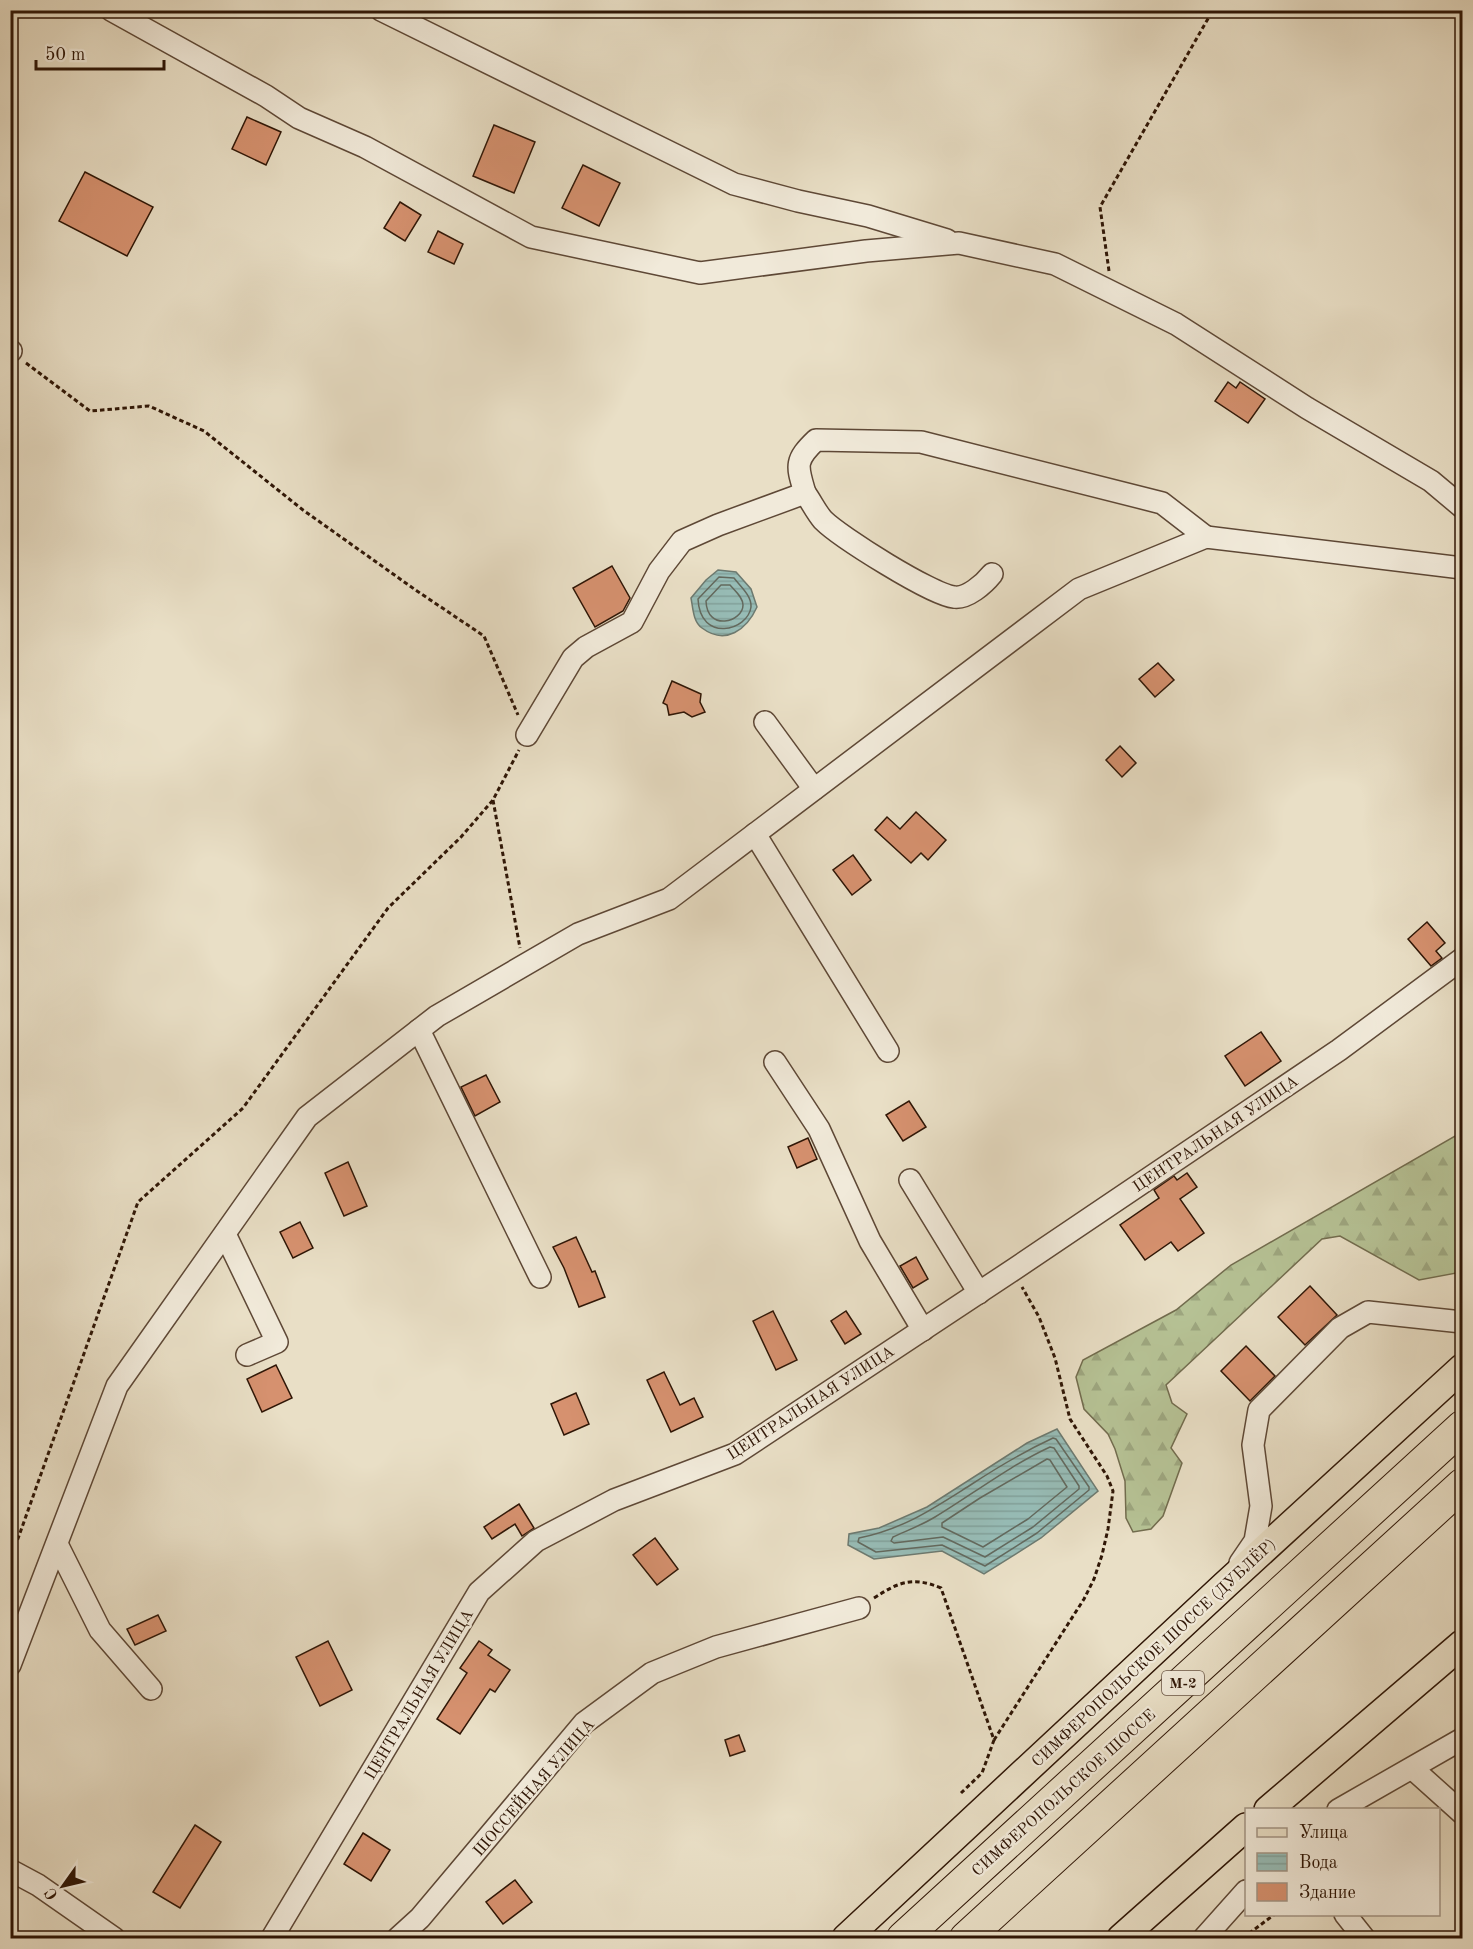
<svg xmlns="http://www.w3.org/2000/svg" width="1473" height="1949" font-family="'Old Standard TT',serif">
	<defs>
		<pattern id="forest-firs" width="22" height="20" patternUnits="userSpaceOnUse" patternTransform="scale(1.5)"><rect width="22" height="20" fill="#b6c295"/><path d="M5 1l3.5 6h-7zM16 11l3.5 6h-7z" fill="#9da67f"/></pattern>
		<pattern id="water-rules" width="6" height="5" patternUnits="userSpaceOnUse" patternTransform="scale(1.5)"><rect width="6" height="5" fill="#97bcb6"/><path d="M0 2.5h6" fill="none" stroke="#82a19b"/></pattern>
	</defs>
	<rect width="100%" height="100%" fill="#e9dfc6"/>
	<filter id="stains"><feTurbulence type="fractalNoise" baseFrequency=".00333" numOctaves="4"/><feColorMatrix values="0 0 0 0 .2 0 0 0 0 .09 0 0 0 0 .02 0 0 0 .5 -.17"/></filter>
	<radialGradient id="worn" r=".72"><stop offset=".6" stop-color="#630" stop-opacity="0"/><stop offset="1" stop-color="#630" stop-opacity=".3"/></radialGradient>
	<polygon fill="url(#forest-firs)" stroke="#726c4e" stroke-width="1.5" points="1462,1132 1462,1272 1419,1280 1340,1236 1322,1239 1166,1385 1172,1403 1187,1414 1171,1448 1182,1463 1163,1516 1151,1529 1133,1532 1126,1518 1125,1481 1115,1449 1108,1434 1084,1409 1076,1377 1083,1360 1176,1310 1231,1265"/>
	<g fill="url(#water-rules)" stroke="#6d7a70" stroke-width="1.5">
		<path d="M718,570L736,572L751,589L757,607C747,629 726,646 702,628C693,622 693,608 691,598L706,580Z"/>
		<polygon points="1057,1429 1098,1491 1041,1538 984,1574 942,1551 874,1559 848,1545 849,1534 879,1528 927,1507 1027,1443"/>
	</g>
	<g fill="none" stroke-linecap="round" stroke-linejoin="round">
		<g stroke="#63695e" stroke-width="1.5">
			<path d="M719,577L734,578C740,586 752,596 751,607C748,631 700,643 698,599Z"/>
			<path d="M721,585H730C735,591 743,597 743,605C743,622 707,632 706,601Z"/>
			<path d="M1053,1438L1056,1439L1089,1487V1490L1037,1533L985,1566L942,1545L876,1552L858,1542L859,1538C904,1529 934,1508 972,1484C998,1467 1025,1451 1053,1438Z"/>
			<path d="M1050,1447L1054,1448L1079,1486V1489L1033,1527L985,1557L943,1537L894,1543L891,1541L893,1537C906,1531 922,1525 935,1517C973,1494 1009,1466 1050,1447Z"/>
			<polygon points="1047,1459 1050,1460 1067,1487 1028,1519 983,1547 942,1527 942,1523 980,1498"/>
		</g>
	</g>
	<g fill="#d6916f" stroke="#2f1606" stroke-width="1.5">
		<polygon points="247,117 281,132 266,165 232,149"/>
		<polygon points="494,125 535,142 514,193 473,176"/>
		<polygon points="583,165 620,183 599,226 562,208"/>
		<polygon points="85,172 153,207 127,256 59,221"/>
		<polygon points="400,202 421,215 405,241 384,228"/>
		<polygon points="438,231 463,244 454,264 428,252"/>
		<polygon points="1228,382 1236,388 1240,382 1265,399 1248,423 1215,401"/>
		<polygon points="612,566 630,598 623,611 595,627 573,588"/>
		<polygon points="1158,663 1174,680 1155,697 1139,679"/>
		<polygon points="672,681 701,694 700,702 705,712 692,717 684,712 669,715 667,705 663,703"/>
		<polygon points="1120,746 1136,763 1122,777 1106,760"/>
		<polygon points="916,812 946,840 928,860 921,853 911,863 875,830 887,817 900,829"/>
		<polygon points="853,855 871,880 852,895 833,870"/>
		<polygon points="1427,922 1445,943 1436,951 1442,958 1431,966 1408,939"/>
		<polygon points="1261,1032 1281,1061 1245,1086 1225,1056"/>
		<polygon points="486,1075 500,1102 475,1116 461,1087"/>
		<polygon points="909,1101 926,1127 903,1141 886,1115"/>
		<polygon points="808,1138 817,1159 797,1168 788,1147"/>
		<polygon points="348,1162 367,1206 344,1216 325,1173"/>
		<polygon points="1187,1173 1197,1187 1180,1199 1204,1233 1178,1251 1171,1242 1145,1260 1120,1225 1159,1198 1154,1190 1174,1176 1177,1180"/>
		<polygon points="300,1222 313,1248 293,1258 280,1232"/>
		<polygon points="576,1237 592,1272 595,1271 605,1297 579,1307 564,1268 553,1247"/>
		<polygon points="916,1257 928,1279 913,1288 900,1266"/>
		<polygon points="1310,1286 1337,1315 1305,1345 1278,1317"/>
		<polygon points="773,1311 797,1360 776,1370 753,1321"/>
		<polygon points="846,1311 861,1334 845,1344 831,1321"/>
		<polygon points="1246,1346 1275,1376 1250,1401 1221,1371"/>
		<polygon points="276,1365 292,1398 262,1412 247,1379"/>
		<polygon points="664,1372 680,1405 694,1398 703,1417 671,1432 647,1380"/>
		<polygon points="576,1393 589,1424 564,1435 551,1404"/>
		<polygon points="519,1504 534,1528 522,1536 515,1524 492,1539 484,1527"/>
		<polygon points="655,1538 678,1569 657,1585 633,1555"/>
		<polygon points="158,1615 166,1631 135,1645 127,1629"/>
		<polygon points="328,1641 352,1690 320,1706 296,1657"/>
		<polygon points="479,1641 492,1650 488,1655 510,1670 495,1692 490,1689 460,1734 437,1719 467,1673 460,1668"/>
		<polygon points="739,1735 745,1751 730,1756 725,1740"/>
		<polygon points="195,1825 221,1842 180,1908 153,1892"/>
		<polygon points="363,1833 390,1850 371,1881 344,1864"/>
		<polygon points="515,1880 532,1902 503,1924 486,1902"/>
	</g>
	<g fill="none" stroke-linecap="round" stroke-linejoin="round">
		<defs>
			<g id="minor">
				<polyline points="111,10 266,96 299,118 365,147 531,237 700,273 866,251 959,243 1055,264 1176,324 1307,408 1431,481 1462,507"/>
				<polyline points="381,10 734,184 798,201 868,216 947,240"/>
				<polyline points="10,351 11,351"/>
				<path d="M805,493C811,501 816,512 823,520C840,537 932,595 954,597C967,599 984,584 992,574"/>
				<polyline points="765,722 814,789"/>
				<path d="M527,735L573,658L586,647L632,622L659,571L682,541L718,525L805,493C797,466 794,461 816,440L921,442L1162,503L1206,537"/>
				<polyline points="755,834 888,1051"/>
				<polyline points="419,1030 540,1277"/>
				<polyline points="775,1062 819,1129 870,1241 923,1330"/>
				<polyline points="910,1180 979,1293"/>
				<polyline points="225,1234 277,1342 247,1355"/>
				<polyline points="57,1544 100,1630 151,1689"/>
				<polyline points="1240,1563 1255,1541 1261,1506 1253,1445 1259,1410 1340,1328 1368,1312 1462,1322"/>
				<polyline points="10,1665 117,1386 307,1117 437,1016 578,934 669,899 1079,589 1206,537 1462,568"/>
				<polyline points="1413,1769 1462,1813"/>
				<polyline points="1338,1810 1462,1739"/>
				<polyline points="10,1870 38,1885 114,1938"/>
				<polyline points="1345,1914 1364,1938"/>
				<polyline points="272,1938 479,1592 536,1541 614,1500 735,1454 1013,1270 1339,1050 1462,959"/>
				<polyline points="398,1938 420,1918 584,1723 652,1673 716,1647 859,1608"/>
				<polyline points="1204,1938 1246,1891"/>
			</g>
			<g id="major">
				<polyline points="1268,1810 1462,1644"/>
				<polyline points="846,1938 1225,1585 1462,1368"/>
				<polyline points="1121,1938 1246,1827"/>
			</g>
			<g id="highway">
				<polyline points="903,1938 1462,1427"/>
				<polyline points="966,1938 1462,1485"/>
			</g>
		</defs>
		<use href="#minor" stroke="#5e4836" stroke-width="24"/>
		<use href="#major" stroke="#2f1606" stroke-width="30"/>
		<use href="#highway" stroke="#2f1606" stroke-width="34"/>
		<g stroke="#2f1606" stroke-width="3" stroke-dasharray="4.5 3" stroke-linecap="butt">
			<polyline points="1109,271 1100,207 1213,10"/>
			<polyline points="26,363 90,411 149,406 204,431 303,510 417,591 484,636 518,715"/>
			<polyline points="493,800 520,948"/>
			<polyline points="10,1561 138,1202 243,1108 388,908 461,837 493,800 519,750"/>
			<path d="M874,1598C899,1582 912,1576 941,1588L994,1740L982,1773L961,1793"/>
			<polyline points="994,1740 1084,1599 1094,1579 1102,1555 1108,1529 1113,1491 1107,1476 1070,1419 1055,1358 1039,1317 1022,1287"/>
			<polyline points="1243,1938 1275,1914"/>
		</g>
		<use href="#minor" stroke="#f1eada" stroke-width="21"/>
		<use href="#major" stroke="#e9dfc6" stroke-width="27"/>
		<use href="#highway" stroke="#e9dfc6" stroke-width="32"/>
	</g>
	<g text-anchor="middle" stroke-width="4.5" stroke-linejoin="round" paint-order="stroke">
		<rect fill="#f1eada" stroke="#695646" stroke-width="1.5" x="1162" y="1671" width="42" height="24" rx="4.5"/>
		<g font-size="15" font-weight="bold" fill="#2f1606">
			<text x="1183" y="1688">М-2</text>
		</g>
		<g font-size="16" fill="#2f1606" stroke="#f1eada">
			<text transform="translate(1215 1133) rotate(-34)" y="6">ЦЕНТРАЛЬНАЯ УЛИЦА</text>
			<text transform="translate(810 1402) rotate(-33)" y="6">ЦЕНТРАЛЬНАЯ УЛИЦА</text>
			<text transform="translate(1153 1652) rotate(-43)" y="6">СИМФЕРОПОЛЬСКОЕ ШОССЕ (ДУБЛЁР)</text>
			<text transform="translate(418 1694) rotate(-59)" y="6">ЦЕНТРАЛЬНАЯ УЛИЦА</text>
			<text transform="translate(533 1787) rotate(-49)" y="6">ШОССЕЙНАЯ УЛИЦА</text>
			<text transform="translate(1063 1792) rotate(-42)" y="6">СИМФЕРОПОЛЬСКОЕ ШОССЕ</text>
		</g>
	</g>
	<rect width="1473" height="1949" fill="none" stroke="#e9dfc6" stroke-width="36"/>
	<rect x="12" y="12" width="1449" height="1925" fill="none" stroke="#2f1606" stroke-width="3"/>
	<rect x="18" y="18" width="1437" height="1913" fill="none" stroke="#2f1606" stroke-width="1.5"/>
	<rect x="1245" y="1808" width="195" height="108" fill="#f1eada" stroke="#a39585" stroke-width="1.5"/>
	<rect x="1257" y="1828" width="30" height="9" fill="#e9dfc6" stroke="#a39585" stroke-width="1.5"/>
	<text x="1299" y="1838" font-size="18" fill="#2f1606">Улица</text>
	<rect x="1257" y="1853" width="30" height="18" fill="url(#water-rules)" stroke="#a39585" stroke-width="1.5"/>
	<text x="1299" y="1868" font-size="18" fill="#2f1606">Вода</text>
	<rect x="1257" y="1883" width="30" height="18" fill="#d6916f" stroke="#a39585" stroke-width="1.5"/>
	<text x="1299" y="1898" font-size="18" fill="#2f1606">Здание</text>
	<g transform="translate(63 1886) rotate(236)" stroke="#f1eada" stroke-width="4.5" paint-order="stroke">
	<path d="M0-4.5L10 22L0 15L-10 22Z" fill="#2f1606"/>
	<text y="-9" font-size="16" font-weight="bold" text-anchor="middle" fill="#2f1606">С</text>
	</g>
	<path d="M36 60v9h128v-9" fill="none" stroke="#2f1606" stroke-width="3"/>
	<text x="45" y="60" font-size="18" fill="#2f1606" stroke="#f1eada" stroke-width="4.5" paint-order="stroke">50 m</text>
	<rect width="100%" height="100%" filter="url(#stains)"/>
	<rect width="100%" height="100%" fill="url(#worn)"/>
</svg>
